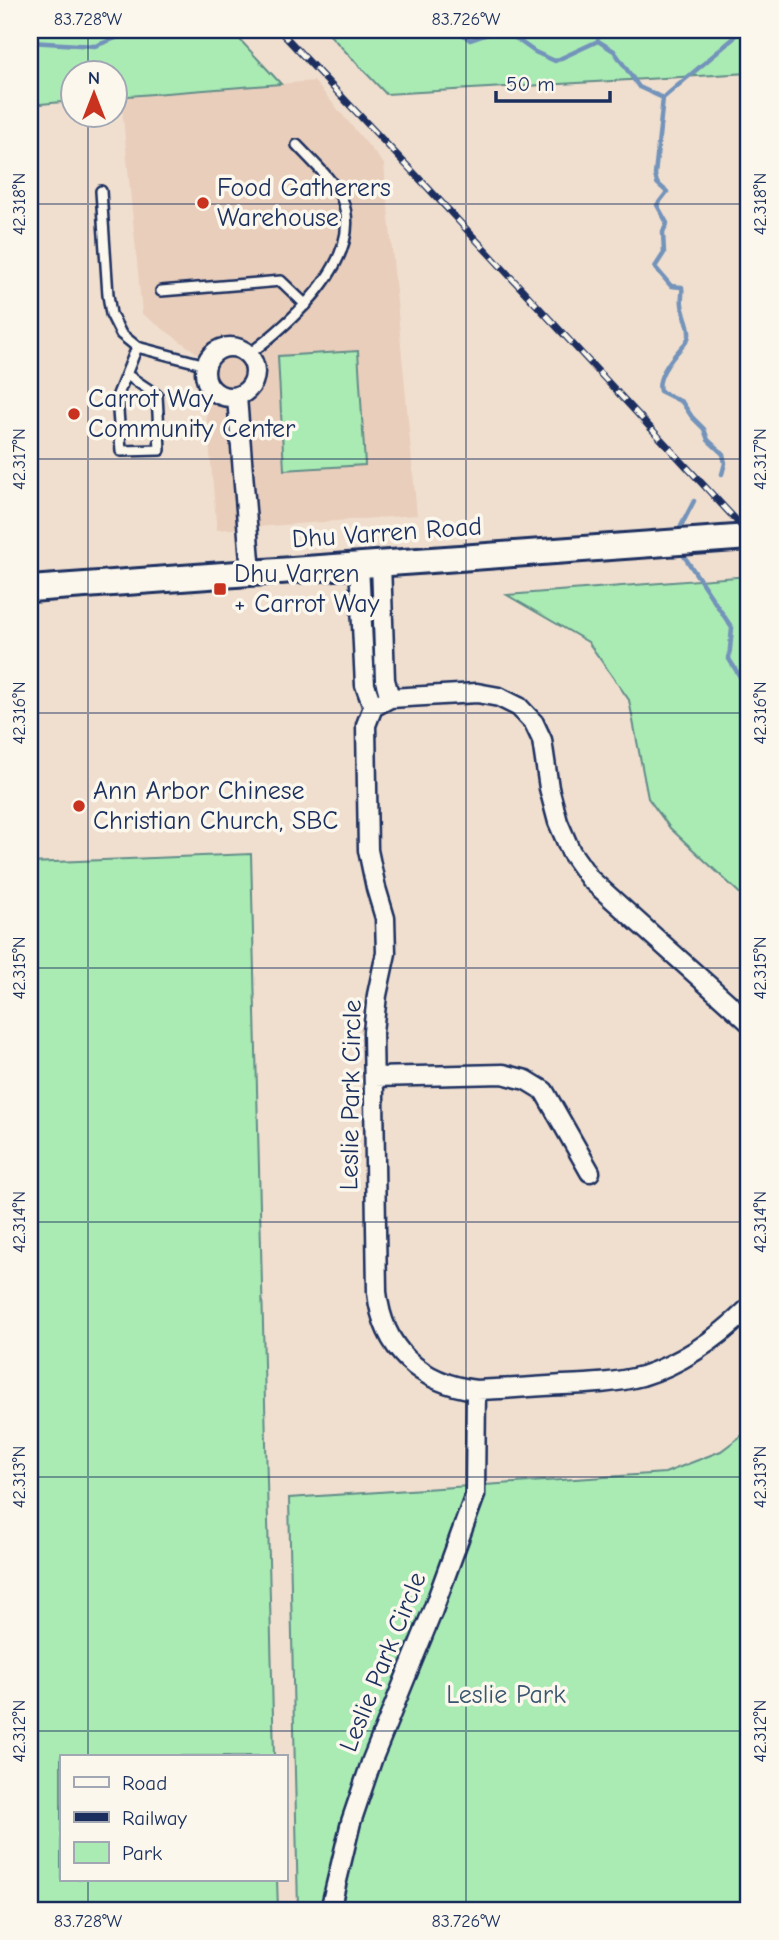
<svg xmlns="http://www.w3.org/2000/svg" width="779" height="1940" viewBox="0 0 779 1940" font-family="'Comic Neue',sans-serif">
<rect width="100%" height="100%" fill="#f0dfcf"/>
<filter id="ink" filterUnits="userSpaceOnUse"><feTurbulence type="fractalNoise" baseFrequency=".0143" numOctaves="2"/><feDisplacementMap in="SourceGraphic" scale="14" xChannelSelector="R" yChannelSelector="G"/><feConvolveMatrix kernelMatrix="1 2 1 2 8 2 1 2 1" color-interpolation-filters="sRGB"/></filter>
<g filter="url(#ink)">
<!-- built -->
<path fill="#e9cebb" d="M314,81l70,83 33,351 -200,15 -16,-174 -59,-42 -21,-217z"/>
<!-- green -->
<path fill="#aaebb4" stroke="#628d89" stroke-width="2" d="M30,30h201l50,54 -165,13v-23h-42l-1,27 -43,4z
M325,30h424v43l-363,21z
M358,351l7,114 -81,5 -6,-114z
M749,576v326l-79,-74 -22,-30 -19,-98 -41,-58 -81,-47z
M251,854l23,902h-213v123h216l1,31h-248v-1047z
M749,1430v480h-451l-9,-412 376,-25 56,-22z"/>
<g fill="none" stroke-linecap="round" stroke-linejoin="round">
<!-- stream -->
<path stroke="#7393ba" stroke-width="4.5" d="M458,30l12,10 23,-8 18,3 24,17 20,9 43,-20 16,10 25,36 24,11 -8,77 2,8 10,9 -10,13 10,18 -4,9 1,21 -9,14 16,19 11,1c1,6 -1,11 0,17 1,11 8,20 7,31 -1,7 -5,9 -9,14 -8,9 -24,29 -20,42l22,11 10,15 12,12 4,11 15,14 2,9 -3,11
M30,42l65,4 34,-13 4,-3
M663,98l71,-60 1,-8
M680,528l14,-27
M682,553l50,75 -3,31 20,32"/>
<!-- service casing -->
<g stroke="#1b2f5e" stroke-width="14">
<path id="service" d="M101,191l7,104 3,19 10,20 16,13 69,18
M161,291l120,-10 25,24
M248,355c42,-32 118,-96 94,-156 -7,-17 -32,-40 -45,-54
M127,375l30,20 3,55 -39,1 -4,-54 20,-50
M331,1905l22,4h75l1,1"/>
</g>
<!-- minor casing -->
<g stroke="#1b2f5e" stroke-width="23">
<path id="minor" d="M205 372a25 25 0 1 1 50 0a25 25 0 1 1-50 0Z
M237,397l14,176
M381,563l4,117 5,18
M359,565l6,120 8,22
M749,1022l-159,-143 -19,-27 -13,-30 -9,-34 -7,-48 -8,-17 -15,-16 -20,-10 -22,-4 -87,5 -17,9 -7,18 2,125 8,38 9,30 1,35 -9,42 -4,37 4,260c6,57 43,91 99,98 29,-1 57,-3 86,-5 26,-1 54,-2 80,-9 42,-13 76,-38 107,-68
M374,1077l129,-3 23,6 18,11 46,81
M330,1910l21,-88 21,-62 61,-150 42,-115 1,-105"/>
</g>
<!-- secondary casing -->
<g stroke="#1b2f5e" stroke-width="30">
<path id="secondary" d="M30,589l719,-52"/>
</g>
<!-- service -->
<use href="#service" stroke="#fbf7ec" stroke-width="9"/>
<!-- minor -->
<use href="#minor" stroke="#fbf7ec" stroke-width="18"/>
<!-- secondary -->
<use href="#secondary" stroke="#fbf7ec" stroke-width="24"/>
<!-- rail casing -->
<g stroke="#1b2f5e" stroke-width="7">
<path id="rail" d="M279,30l150,159 320,345"/>
</g>
<!-- rail -->
<use href="#rail" stroke="#fbf7ec" stroke-width="4.5" stroke-dasharray="13" stroke-linecap="butt"/>
</g>
</g>
<!-- ticks -->
<path fill="none" stroke="#1b2f5e" stroke-width="2" stroke-opacity="0.45" d="M88,30v44M466,30v1880M88,116v1640M30,204h719M30,459h719M30,713h719M30,968h719M30,1222h719M30,1477h719M30,1731h719M88,1879v31"/>
<!-- markers -->
<g fill="#c8321e" stroke="#fbf7ec" stroke-width="2.5">
<circle cx="203" cy="203" r="7"/>
<circle cx="74" cy="414" r="7"/>
<rect x="213" y="582" width="14" height="14" rx="3.5"/>
<circle cx="79" cy="806" r="7"/>
</g>
<g text-anchor="middle" dominant-baseline="central" stroke-width="7" stroke-linejoin="round" paint-order="stroke">
<!-- poi labels -->
<g font-size="26" fill="#1b2f5e" stroke="#fbf7ec" text-anchor="start">
<text x="217" y="188">Food Gatherers<tspan x="217" dy="30">Warehouse</tspan></text>
<text x="88" y="399">Carrot Way<tspan x="88" dy="30">Community Center</tspan></text>
<text x="234" y="574">Dhu Varren<tspan x="234" dy="30">+ Carrot Way</tspan></text>
<text x="93" y="791">Ann Arbor Chinese<tspan x="93" dy="30">Christian Church, SBC</tspan></text>
</g>
<!-- street labels -->
<g font-size="26" fill="#1b2f5e" stroke="#fbf7ec">
<text transform="translate(387 533) rotate(-4)">Dhu Varren Road</text>
<text transform="translate(351 1095) rotate(-89)">Leslie Park Circle</text>
<text transform="translate(383 1662) rotate(-68)">Leslie Park Circle</text>
</g>
<!-- park labels -->
<g font-size="26" fill="#38556f" stroke="#fbf7ec">
<text x="506" y="1695">Leslie Park</text>
</g>
</g>
<!-- margin -->
<rect width="779" height="1940" fill="none" stroke="#fbf7ec" stroke-width="77"/>
<!-- legend -->
<rect x="60" y="1755" width="228" height="126" fill="#fbf7ec" stroke="#a1a7b3" stroke-width="2"/>
<rect x="74" y="1777" width="35" height="10" fill="#fbf7ec" stroke="#a1a7b3" stroke-width="2"/>
<text x="122" y="1790" font-size="21" fill="#1b2f5e">Road</text>
<rect x="74" y="1812" width="35" height="10" fill="#1b2f5e" stroke="#a1a7b3" stroke-width="2"/>
<text x="122" y="1825" font-size="21" fill="#1b2f5e">Railway</text>
<rect x="74" y="1842" width="35" height="21" fill="#aaebb4" stroke="#a1a7b3" stroke-width="2"/>
<text x="122" y="1860" font-size="21" fill="#1b2f5e">Park</text>
<!-- north arrow -->
<g transform="translate(94 94)"><circle r="33" fill="#fbf7ec" stroke="#a1a7b3" stroke-width="2"/>
<path d="M0-5L12 26L0 18L-12 26Z" fill="#c8321e"/>
<text y="-10" font-size="19" font-weight="bold" text-anchor="middle" fill="#1b2f5e">N</text>
</g>
<!-- scale -->
<path d="M496 91v10h114v-10" fill="none" stroke="#1b2f5e" stroke-width="3.5"/>
<text x="506" y="91" font-size="21" fill="#1b2f5e" stroke="#fbf7ec" stroke-width="5" paint-order="stroke">50 m</text>
<rect x="38" y="38" width="702" height="1864" fill="none" stroke="#1b2f5e" stroke-width="2.5"/>
<g font-size="18" text-anchor="middle" fill="#1b2f5e">
<text x="88" y="25">83.728°W</text>
<text x="466" y="25">83.726°W</text>
<text transform="translate(19 204) rotate(-90)" y="6">42.318°N</text>
<text transform="translate(760 204) rotate(-90)" y="6">42.318°N</text>
<text transform="translate(19 459) rotate(-90)" y="6">42.317°N</text>
<text transform="translate(760 459) rotate(-90)" y="6">42.317°N</text>
<text transform="translate(19 713) rotate(-90)" y="6">42.316°N</text>
<text transform="translate(760 713) rotate(-90)" y="6">42.316°N</text>
<text transform="translate(19 968) rotate(-90)" y="6">42.315°N</text>
<text transform="translate(760 968) rotate(-90)" y="6">42.315°N</text>
<text transform="translate(19 1222) rotate(-90)" y="6">42.314°N</text>
<text transform="translate(760 1222) rotate(-90)" y="6">42.314°N</text>
<text transform="translate(19 1477) rotate(-90)" y="6">42.313°N</text>
<text transform="translate(760 1477) rotate(-90)" y="6">42.313°N</text>
<text transform="translate(19 1731) rotate(-90)" y="6">42.312°N</text>
<text transform="translate(760 1731) rotate(-90)" y="6">42.312°N</text>
<text x="88" y="1927">83.728°W</text>
<text x="466" y="1927">83.726°W</text>
</g>
</svg>
